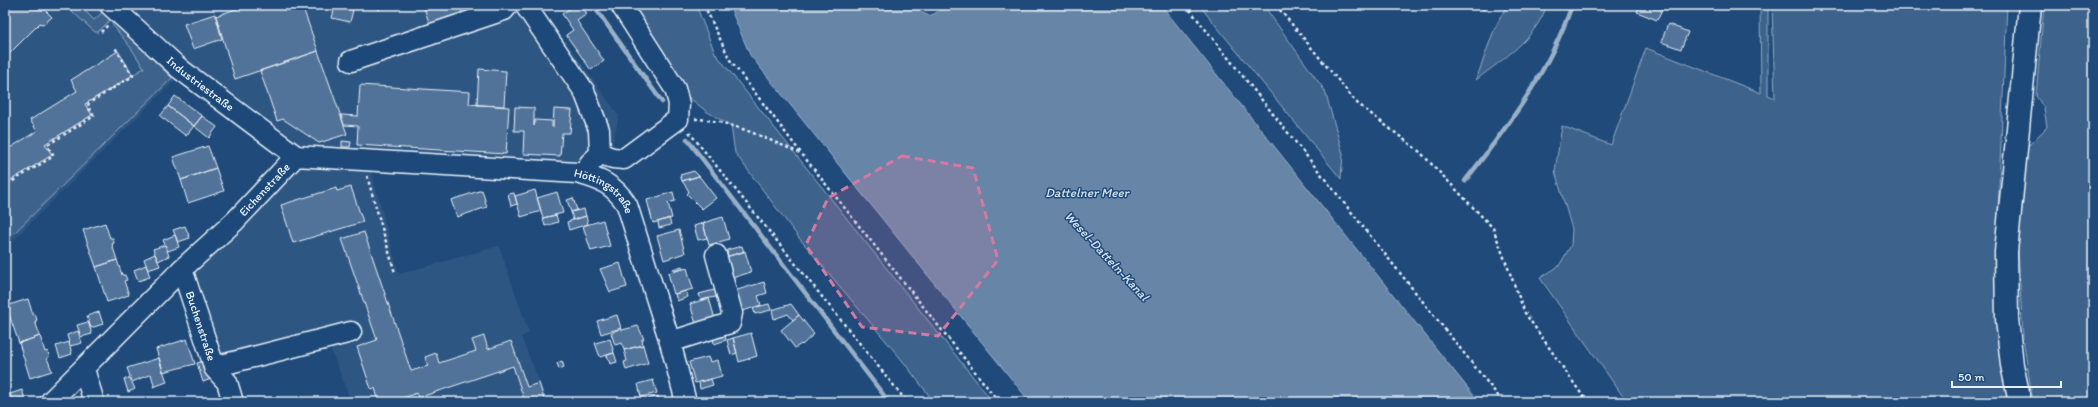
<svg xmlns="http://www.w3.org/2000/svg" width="2098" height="407" viewBox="0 0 2098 407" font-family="Itim,sans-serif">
<rect width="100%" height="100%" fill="#1f4a7a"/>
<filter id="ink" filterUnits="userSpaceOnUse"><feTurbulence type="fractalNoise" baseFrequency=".025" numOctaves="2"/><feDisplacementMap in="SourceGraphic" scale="8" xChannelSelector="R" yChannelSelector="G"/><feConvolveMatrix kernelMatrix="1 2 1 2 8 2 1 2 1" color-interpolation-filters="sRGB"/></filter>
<g filter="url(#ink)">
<!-- built -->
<path fill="#2e5683" d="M5,5h534l80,111 -13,58 -310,-20 -121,-74 -170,168z
M296,157l73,5 30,112 100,-28 30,87 -8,4 27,65h-197l-21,-55 -103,23 -42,-100z"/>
<!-- green -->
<path fill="#3c628c" stroke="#92aac2" d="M65,5h14l15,15 10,-9 8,7 -14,14h-3z
M624,5h72l19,48 278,349h-59l-32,-42 -103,-122 -64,-85 -4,-27 -25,-15 -28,-22z
M1199,5l65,1 61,85 18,63 -2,25z
M1507,5h40c-12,35 -43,53 -71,75l18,-50z
M1758,5h10v90l7,3 -3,-93h235l-11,251 13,146h-382l-87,-124 19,-12 12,-21 1,-16 -17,-58 7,-45 49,19 35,-97 115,45 -1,-87z
M2044,5h49v397h-60l-10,-64 -5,-89 7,-100 22,-22 -3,-19 -8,-12z
M114,21l58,57 -167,164v-51l3,-2 -3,-5 40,-40 47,-29 -7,-11 59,-36 -13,-20 -19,-24z"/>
<!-- water -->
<path fill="#6685a7" stroke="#9ab0c7" d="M729,5h185c15,15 17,12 32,0h215l318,397h-449l-280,-347z"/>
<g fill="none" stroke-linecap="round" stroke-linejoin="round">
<!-- stream -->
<path stroke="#9ab0c7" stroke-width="4.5" d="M593,5l69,97
M687,139l202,263
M1465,181c43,-55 84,-109 107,-176"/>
</g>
<!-- building -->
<path fill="#517399" stroke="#e8f1f8" d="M5,5h29l4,4 3,-3 11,11 -9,8 -3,-2 -35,35z
M247,5h55l16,46 -83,28 -19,-63z
M371,5h10l-2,5z
M423,5h36l4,9 -33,11z
M575,5h7l5,9 -10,7 27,40 -13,9 -25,-35 7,-5 -11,-16z
M1475,5h11l-2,5z
M1640,5h24l-7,15 -20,-8z
M335,7l18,3 -3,12 -18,-4z
M215,14l7,25 -29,10 -9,-25z
M1668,24l20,8 -7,17 -20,-7z
M118,51l15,24 -48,29 7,11 -47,29 7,11 -47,29v-33l32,-20 -7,-11 47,-29 -6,-11z
M318,51l29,83 -28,9 -36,-24 -6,2 -17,-50z
M479,69l27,2 -2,35 -27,-1z
M360,85l110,7 -1,12 40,3 -3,47 -149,-9 1,-19 -14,-1 -3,-10 17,1z
M175,96l27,20 -8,10 -26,-20z
M168,106l26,20 -8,10 -26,-20z
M515,107l19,1v18l1,-6 17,1v6h1l1,-18 18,1 -2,23h-8l-2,23 -37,-2 1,-23h-10z
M202,116l15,11 -8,11 -15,-12z
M342,141l9,1 -1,5h-8z
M208,146l8,22 -35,12 -8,-23z
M216,168l8,23 -36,12 -7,-23z
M694,171l5,5 -17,5 -2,-6z
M699,176l17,22 -14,11 -15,-15 2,-2 -2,-4 -5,-7z
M351,187l12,35 -70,21 -12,-38 55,-17 1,3z
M482,190l5,17 -30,10 -6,-17z
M535,190l6,21 -20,6 -6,-21z
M557,192l6,21 -20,5 -6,-20z
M673,192l2,9 -7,2 4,15 -19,5 -6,-23z
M514,193l3,11 -6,2 -3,-12z
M573,198l4,12 -6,2 -4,-12z
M584,209l2,7 -13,4 -2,-8z
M556,215l2,7 -13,4 -2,-8z
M586,216l2,8 -19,6 -2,-8z
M723,217l6,22 -20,6 -6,-22z
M669,218l2,7 -12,3 -1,-6z
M603,220l7,26 -19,5 -8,-25z
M105,223l5,15h3l1,5 -2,1 5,16 -21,7 -13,-37z
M703,223l4,15 -9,2 -4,-14z
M185,226l5,12 -12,4 -5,-12z
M679,230l6,23 -21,7 -7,-24z
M364,232l47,139 17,-5 -3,-9 11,-4 3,10 37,-12 -4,-11 12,-4 4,13 23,-8 16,46 12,-4 6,19h-20l-12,-36 -95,32 -1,-5 -25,9h-13l-4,-14 -4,1 -14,-42 20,-7 -35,-101z
M175,235l4,12 -11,4 -5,-11z
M165,245l4,11 -11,5 -5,-12z
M742,246l2,6 -16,4 -1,-6z
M745,251l6,21 -22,7 -6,-21z
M155,254l5,12 -12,4 -4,-11z
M117,260l5,15h3l2,5 -3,1 5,14 -22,7 -11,-35z
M620,263l7,24 -17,5 -10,-23z
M146,265l4,12 -12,4 -4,-11z
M682,266l1,3 -9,2 -1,-2z
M687,268l6,21 -19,5 -6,-21z
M764,282l3,11 -9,3 3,9 -21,7 -6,-21z
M718,289l2,7 -19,4 -2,-6z
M686,291l2,6 -11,4 -2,-7z
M709,298l6,21 -19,5 -6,-20z
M28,299l5,16 2,-1 2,6 -2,1 5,15 -21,7 -13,-37z
M769,304l2,6 -16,4 -2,-6z
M791,304l8,11 -6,5 -5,-6 -14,5 -2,-9z
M99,312l4,12 -12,4 -4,-12z
M617,315l4,13 -20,6 -4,-13z
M799,315l15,19 -12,11 -1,-1 -6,4 -14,-18z
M88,322l4,12 -11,3 -4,-12z
M638,326l6,13h-2l1,6 -19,5 -2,-7 -7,2 -4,-12 10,-5 1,2z
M78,331l4,12 -12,3 -3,-11z
M751,333l6,23 -18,6 -6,-24z
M725,334l1,6 -12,4 -1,-7z
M40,336l5,16 3,-1 1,6 -2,1 5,13 -22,7 -11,-35z
M733,338l4,15 -6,2 -4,-15z
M187,339l8,25 -32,8 -7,-23z
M610,339l4,14 -14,4 -5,-14z
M69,342l3,12 -12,4 -4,-12z
M643,345l5,18 -22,7 -2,-8 3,-1 -3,-11z
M614,353l3,9 -7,2 -3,-9z
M708,357l2,5 8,-2 4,16 -27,7 -6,-21z
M159,358l8,24 -14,5 1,-2 -3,-11 -19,8 -5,-14z
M204,361l7,18 -8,3 -6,-19z
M562,361l2,6 -5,2 -2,-6z
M130,378l5,11 -7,3 -4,-13z
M711,379l2,6 -13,4 -1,-7z
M653,380l4,13 -16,4 -3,-13z
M22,390l4,12h-13l-3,-8z
M658,396l2,6h-21z"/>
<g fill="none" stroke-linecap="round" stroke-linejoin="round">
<!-- minor casing -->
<g stroke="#e8f1f8" stroke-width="23">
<g id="minor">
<path id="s1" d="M110,5l70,64 116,87"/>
<path d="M525,5l59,86 15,39 1,24 -10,9"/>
<path d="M351,61l153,-51 4,-5"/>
<path d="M600,154l13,4 11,1 54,-40 1,-15 -4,-15 -54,-84"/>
<path id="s2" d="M182,269l33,100 12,13 6,20"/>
<path d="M670,342l60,-19 2,-10 -16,-58"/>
<path d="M214,367l137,-35"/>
<path d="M84,369l10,33"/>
<path id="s3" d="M50,402l132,-133 53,-48 61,-65 281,17c23,6 37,11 50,32l43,137 16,60"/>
</g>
</g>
<!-- major casing -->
<g stroke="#e8f1f8" stroke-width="25">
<path id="major" d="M2020,402l-8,-37 -5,-46 -1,-67 24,-247"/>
</g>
<!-- path -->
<path stroke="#e8f1f8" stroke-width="2.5" stroke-dasharray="3 3" stroke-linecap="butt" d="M704,5l26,55 71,93 198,249
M1186,5l317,397
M1276,5l81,98 63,49 73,76 32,85 62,89
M101,32l7,-7
M695,119c36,1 71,20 105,34
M689,132l218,270
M367,176l28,97
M5,194l4,-4 -2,-5 1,-1 44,-27 1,-3 -5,-7 1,-3 45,-28 -6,-10 1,-3 44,-27 -19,-30"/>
<!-- minor -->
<use href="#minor" stroke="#1f4a7a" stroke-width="20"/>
<!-- major -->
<use href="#major" stroke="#1f4a7a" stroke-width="22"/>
</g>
</g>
<!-- marked area -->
<path fill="#d37aa2" fill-opacity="0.2" stroke="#d37aa2" stroke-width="3" stroke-dasharray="8 5" stroke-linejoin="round" d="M902,156l71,12 25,92 -60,76 -76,-9 -56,-82 22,-47z"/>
<g text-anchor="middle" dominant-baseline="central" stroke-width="3" stroke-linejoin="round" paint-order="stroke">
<!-- street labels -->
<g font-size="12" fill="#e8f1f8" stroke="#1f4a7a">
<text stroke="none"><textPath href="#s1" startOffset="120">Industriestraße</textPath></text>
<text stroke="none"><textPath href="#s3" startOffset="302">Eichenstraße</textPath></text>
<text stroke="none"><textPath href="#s3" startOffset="663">Höttingstraße</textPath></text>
<text stroke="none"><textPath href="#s2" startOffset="60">Buchenstraße</textPath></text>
</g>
<!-- water labels -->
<g font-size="13" font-style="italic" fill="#d4e1ec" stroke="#1f4a7a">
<text x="1087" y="192">Dattelner Meer</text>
<text transform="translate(1107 256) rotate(47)">Wesel-Datteln-Kanal</text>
</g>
</g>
<!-- margin -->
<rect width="2098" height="407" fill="none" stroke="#1f4a7a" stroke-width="20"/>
<rect x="10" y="10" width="2078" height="387" fill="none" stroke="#e8f1f8" stroke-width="1.5" filter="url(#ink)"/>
<!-- scale -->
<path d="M1952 381v6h109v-6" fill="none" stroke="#e8f1f8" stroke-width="2"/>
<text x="1958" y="381" font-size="12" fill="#e8f1f8" stroke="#1f4a7a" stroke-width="3" paint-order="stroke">50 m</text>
</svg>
